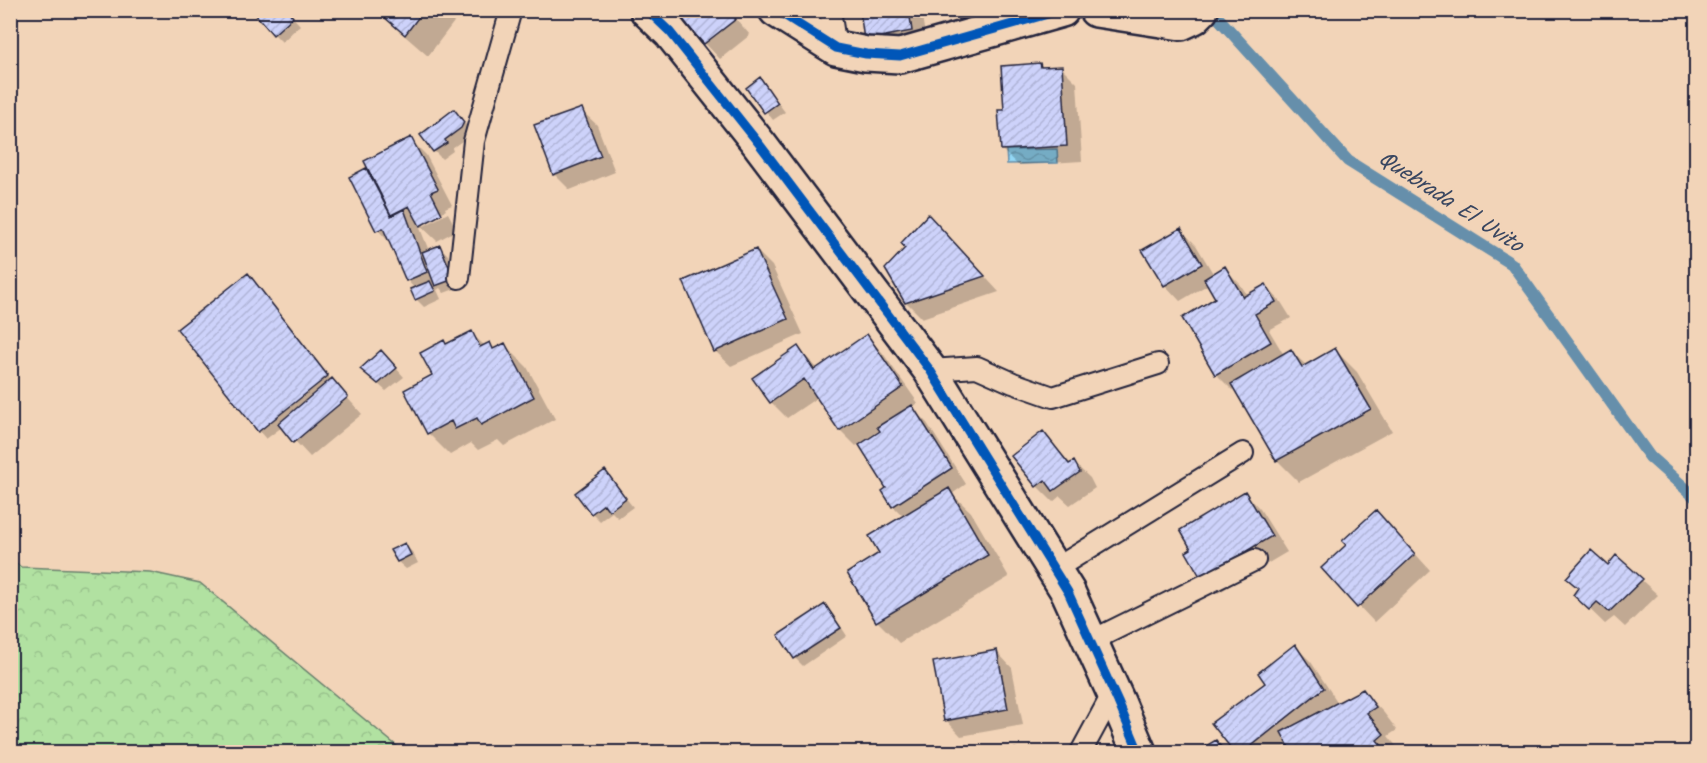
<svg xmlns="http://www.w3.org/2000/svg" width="1707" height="763" viewBox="0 0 1707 763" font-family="Kalam,sans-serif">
<defs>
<pattern id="forest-crowns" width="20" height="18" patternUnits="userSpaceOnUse" patternTransform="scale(1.5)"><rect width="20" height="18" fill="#b1e1a1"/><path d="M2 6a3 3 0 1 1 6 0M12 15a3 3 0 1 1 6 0" fill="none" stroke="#98c18c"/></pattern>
<pattern id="water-waves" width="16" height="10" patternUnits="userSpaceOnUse" patternTransform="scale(1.5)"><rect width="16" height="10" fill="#93d7f5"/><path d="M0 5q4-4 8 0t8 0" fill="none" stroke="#7eb8d3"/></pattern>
<pattern id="building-hatch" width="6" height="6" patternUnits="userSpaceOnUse" patternTransform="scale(1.5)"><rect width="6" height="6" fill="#cdd2fa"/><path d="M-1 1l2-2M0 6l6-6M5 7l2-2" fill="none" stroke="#b0b4d7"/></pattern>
</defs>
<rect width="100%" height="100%" fill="#f2d4b8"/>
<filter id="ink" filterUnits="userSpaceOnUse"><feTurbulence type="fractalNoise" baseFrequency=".0167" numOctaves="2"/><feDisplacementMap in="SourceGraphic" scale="12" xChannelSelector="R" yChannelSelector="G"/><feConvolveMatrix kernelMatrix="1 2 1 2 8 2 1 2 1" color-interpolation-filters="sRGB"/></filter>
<g filter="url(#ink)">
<!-- forest -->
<path fill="url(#forest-crowns)" stroke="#6a826e" stroke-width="1.5" d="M11,559l10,8 129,5 50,11 204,169h-393z"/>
<!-- water -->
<path fill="url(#water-waves)" stroke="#668fab" stroke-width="1.5" d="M1057,149l1,14 -51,1 -1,-14z"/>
<!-- shadow -->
<path fill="#0003" fill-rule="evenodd" d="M286,10l14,15 -18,17 -8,-8z
M375,10h88l-35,46z
M668,10h66l-3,3 19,22 -30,24 -18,-19 -3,3z
M861,10h60l6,37 -45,8z
M936,10h166v1l-79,12 -48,11 -16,-15 -1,-4 -14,3z
M1040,65l4,4 17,-2 16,16 5,78 -64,4 -16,-15 4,-38z
M760,79l25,33 -12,8 -25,-32z
M581,110l16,15 18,47 -45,18 -16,-16z
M461,119l10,12 -2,5 -17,12 1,3 -11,8 -8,-8z
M410,139l16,16 26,50 -7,3 1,2 -22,12v4l24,-13 9,17 -20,11 -19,-18 11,28 11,-4 8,8 12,32 -16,6 -4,-5 -3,2 4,9 -17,8 -8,-8 -1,-10 -8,-9 -16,-36 -13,-14 -27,-52 18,-10z
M1181,230l15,15 18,30 10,-7 16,16 8,12 18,-10 15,16 10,16 -22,12 15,25 7,-4 16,15 28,-16 22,22 35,59 -93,51 -22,-22 -42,-72 -3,2 -16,-16 1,-75 -8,-15 -29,17 -15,-16z
M944,232l55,60 -77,26 -16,-16z
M756,250l16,16 31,68 -72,32 -16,-15z
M256,283l76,98 30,33 -52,43 -28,-30 -16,12 -7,-8z
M471,333l14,13 5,-2 6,6 9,-5 22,22 28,52 -51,27 -6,-6 -20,10 -7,-7 -21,12 -22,-22 6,-58 13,-30z
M867,336l15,16 36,51 -6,5 15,15 39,61 -14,10 19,18 38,65 -110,66 -22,-22 4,-67 23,-37 -11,-11 -4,-17 -29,-46 -4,3 -16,-16 -22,-33 -31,21 -16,-16 -17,-24 44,-30 20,21zM881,429l1,3 -12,8 -2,-2z
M389,360l15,17 -18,14 -16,-14z
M1043,433l28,31 3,-1 16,15 5,10 -25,17 -10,-9 -7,6 -16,-16z
M605,472l28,35 -15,11 -6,-6 -12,9 -8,-8z
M1245,493l15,16 27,43 -69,41 -15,-16z
M1391,527l39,43 -56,52 -51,-54 26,-22z
M405,545l8,8 5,10 -12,6 -8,-7z
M1616,557l42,38 -33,32 -11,-10 -9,7 -30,-29 34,-28z
M825,606l8,8 14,22 -44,30 -8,-8z
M1295,646l16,16 27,41 24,-13 22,23 13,17 -9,6 13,16h-108l-4,-8 -10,8h-44l-22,-28 54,-41z
M997,652l15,16 11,57 -62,11 -15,-16z"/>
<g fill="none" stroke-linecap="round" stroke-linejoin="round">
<!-- stream -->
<path stroke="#668fab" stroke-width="12" d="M1211,10l137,151 164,103 138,193 46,41"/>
</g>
<!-- building -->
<path fill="url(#building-hatch)" stroke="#22223b" stroke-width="1.5" d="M261,10h26l6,7 -20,18 -17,-20z
M376,10h48l-19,25z
M666,10h63l7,9 -32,25 -18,-19 -4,4z
M860,10h49l3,21 -48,9z
M955,10h42l-39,9z
M1040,63l1,4 21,-1 5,80 -66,4 -3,-40h6l-3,-44z
M760,77l18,26 -14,10 -18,-25z
M582,108l19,48 -48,19 -19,-50z
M454,109l10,13 -3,6 -16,12 2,3 -14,9 -13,-17z
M411,137l27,52 -7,3 11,22 -22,12 -11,-20 -18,9 -27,-54z
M366,168l25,48 13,-7 23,63 -21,9 -23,-53 -7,3 -27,-54z
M928,214l57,62 -80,27 -20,-34 20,-21 -4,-5z
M1181,228l21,36 -38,22 -22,-36z
M440,245l14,34 -19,7 -13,-34z
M756,249l32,70 -74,33 -31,-71z
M1225,266l18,31 23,-13 10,18 -21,12 16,28 -56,33 -33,-57 33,-20 -11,-19z
M248,273l80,103 -70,56 -81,-103z
M430,281l5,10 -20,9 -5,-11z
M472,331l8,16 10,-5 3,7 12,-6 29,54 -53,28 -4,-7 -22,11 -4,-8 -24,13 -23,-44 28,-15 -12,-22 24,-13 2,4z
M867,334l36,53 -64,44 -35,-52 -34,24 -18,-25 46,-32 16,24z
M1335,348l36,61 -95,52 -45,-77 60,-35 11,18z
M381,350l16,18 -19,16 -18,-15z
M332,378l16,19 -55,46 -15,-19z
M912,405l40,63 -60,39 -10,-16 4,-3 -27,-43 21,-14 -3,-4z
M1043,431l26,33 5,-3 6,11 -27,19 -8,-11 -9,7 -25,-31z
M605,470l21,28 -17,13 -5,-7 -13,10 -16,-21z
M949,488l39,67 -112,67 -29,-49 32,-20 -10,-17z
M1245,491l27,45 -71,42 -15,-26 5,-3 -11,-19z
M1376,510l39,44 -58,54 -36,-40 25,-23 -4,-4z
M405,543l6,12 -14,7 -7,-12z
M1591,550l17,15 8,-10 27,24 -34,33 -12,-10 -8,8 -16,-15 5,-7 -12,-10z
M825,604l16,24 -47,31 -16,-24z
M1295,644l29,44 -80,64h-10l-23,-29 54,-40 -7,-10z
M997,650l11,59 -64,12 -11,-59z
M1363,689l13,18 -9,6 17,21 -7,6 10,12h-95l-11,-20z
M1216,740l9,12h-29z"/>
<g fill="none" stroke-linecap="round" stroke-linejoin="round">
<!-- service casing -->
<g stroke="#22223b" stroke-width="24">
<path id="service" d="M830,10l6,38
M459,278l15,-137 37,-131
M930,370l47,-3 36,16 40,14 105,-33
M1055,569l188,-116
M1091,641l164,-81
M1081,752l33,-61"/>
</g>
<!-- tertiary casing -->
<g stroke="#22223b" stroke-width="38">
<path id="tertiary" d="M647,10l23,22 90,113 170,225 138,222 50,110 21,50
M776,10l60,38 30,6 34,2 162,-46
M1096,10l85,13 13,-6 7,-7"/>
</g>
<!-- path -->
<path stroke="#22223b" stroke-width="4" stroke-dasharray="6 4.5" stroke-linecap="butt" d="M1004,752l7,-2 13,2"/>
<!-- service -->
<use href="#service" stroke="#f2d4b8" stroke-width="20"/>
<!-- tertiary -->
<use href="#tertiary" stroke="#f2d4b8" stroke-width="33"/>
<!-- cycleway casing -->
<g stroke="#f2d4b8" stroke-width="13">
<path id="cycleway" d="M647,10l23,22 90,113 170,225 138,222 50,110 21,50
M776,10l60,38 30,6 34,2 162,-46"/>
</g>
<!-- cycleway -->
<use href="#cycleway" stroke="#0057b8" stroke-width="9"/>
</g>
</g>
<g text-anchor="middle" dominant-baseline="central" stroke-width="5" stroke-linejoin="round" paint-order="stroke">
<!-- water labels -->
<g font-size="22" font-style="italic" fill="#394660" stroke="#f2d4b8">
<text transform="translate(1450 203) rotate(33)">Quebrada El Uvito</text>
</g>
</g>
<!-- margin -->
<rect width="1707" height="763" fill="none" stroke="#f2d4b8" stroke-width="36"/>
<rect x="18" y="18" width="1671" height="727" fill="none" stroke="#22223b" stroke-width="2" filter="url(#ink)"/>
</svg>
